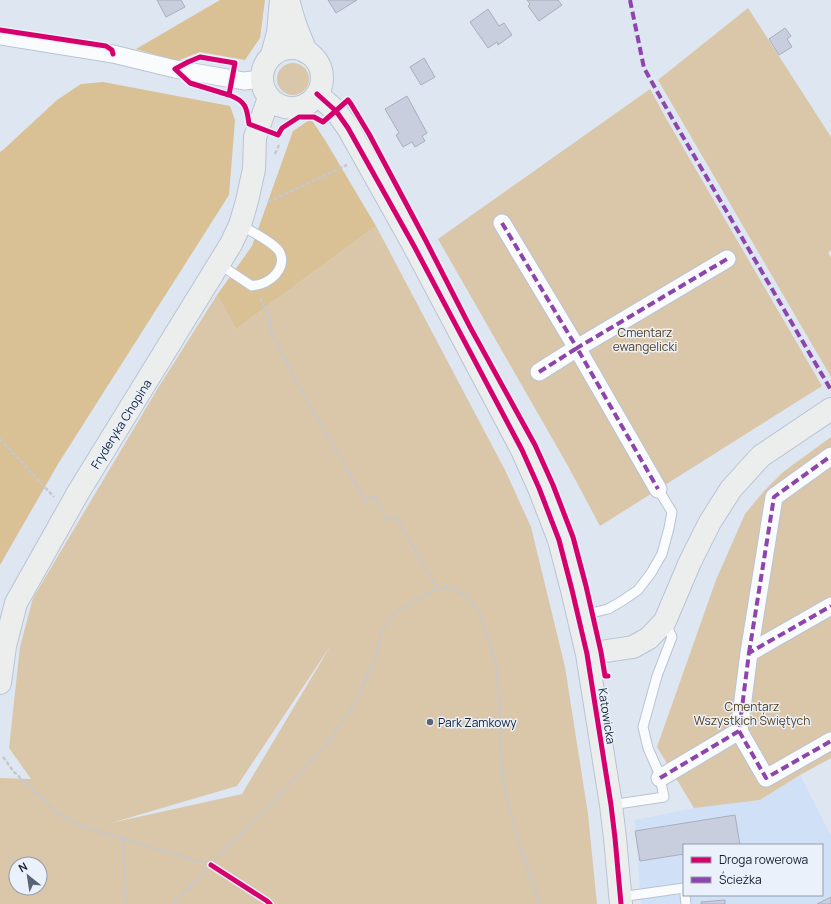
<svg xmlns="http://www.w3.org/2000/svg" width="831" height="904" viewBox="0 0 831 904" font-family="Manrope,sans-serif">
<rect width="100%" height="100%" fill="#dee6f1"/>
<!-- built -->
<path fill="#cfe0f7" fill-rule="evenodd" d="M800,775l31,61v68h-190l-6,-84 59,-12 66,-8zM684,845h138v50h-138z"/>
<!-- green -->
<path fill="#dac6a8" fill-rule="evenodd" d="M748,8l83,129v113l-3,3 3,4v120l-173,-297z
M277 79a16 16 0 1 1 32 0a16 16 0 1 1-32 0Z
M650,89l17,31 155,266 -222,140 -32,-60 -130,-227z
M376,226l129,244 26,57 34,140 23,147 9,90h-597v-126l31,1 -22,-31 11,-101 13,-49 125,-210 59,-93 19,34zM331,645l-89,149 -131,29 126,-37zM16,864h24v24h-24z
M831,437v321l-31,17 -40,25 -66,8 -37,-61 59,-167 29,-66 19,-23 19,-19z"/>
<!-- forest -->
<path fill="#d9c095" d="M220,0h45l-5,38 -15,22 -45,-8 -23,9 -41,-12z
M103,82l127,24 5,14 -6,75 -171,269 -58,101v-413l3,-2 54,-50 24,-16z
M311,119l14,21 51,86 -140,103 -19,-34 35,-49 41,-115z"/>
<!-- building -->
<path fill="#c8cedd" stroke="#a9aebd" d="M157,0h24l4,7 -19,10z
M328,0h29l-21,13z
M527,0h31l4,5 -23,16 -11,-15 2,-2z
M488,9l11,17 5,-3 8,12 -14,10 -1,-3 -9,6 -18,-26z
M785,28l6,8 -4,3 5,8 -13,8 -10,-16z
M424,58l11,19 -14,8 -11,-18z
M407,96l20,37 -5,3 3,5 -10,6 -3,-5 -9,5 -7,-12 3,-2 -14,-24z
M735,815l5,30h-56v9l-44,7 -5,-30z
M831,897v7h-14z
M725,900v4h-24v-2z"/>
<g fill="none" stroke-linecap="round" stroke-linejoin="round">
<!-- lane casing -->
<g stroke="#b9c4d2" stroke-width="11">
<path id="lane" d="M219,264l33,22c3,-1 6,-1 9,-2 14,-5 26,-19 18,-33 -6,-9 -30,-21 -39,-26
M579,616l29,-7 14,-8 16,-11 13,-17 11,-19 7,-26 3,-16 -14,-23
M611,805l53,-8 -5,-24 -11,-25 -5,-21 14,-51 15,-39 -7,-16
M685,895l1,9
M620,897l64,-9"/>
</g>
<!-- street casing -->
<g stroke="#b9c4d2" stroke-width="19">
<path id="street" d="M0,36l113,18 62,15 52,9 17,3 18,-2
M502,223l75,125 150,-89
M539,372l38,-24 81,141
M749,653l25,-156 57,-41
M739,731l27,47 65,-37
M660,778l79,-47 10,-78 82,-47"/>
</g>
<!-- secondary casing -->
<g stroke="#b9c4d2" stroke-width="24">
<path id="secondary" d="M288,0l7,24 11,28
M262 78a30 30 0 1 1 60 0a30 30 0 1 1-60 0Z
M272,55l6,-22 3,-33
M317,94l19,17 12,17 66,118 108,204 17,38 20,52 13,50 15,64 24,151 4,33 6,66
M587,654l46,-7 16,-9 16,-17 25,-59 20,-40 21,-33 30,-33 70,-47
M0,683l5,-37 11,-43 63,-112 152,-247 9,-19 7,-24 7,-32 1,-32 14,-39"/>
</g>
<!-- path -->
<path stroke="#c5c8cd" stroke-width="2.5" stroke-dasharray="4 2" stroke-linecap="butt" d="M275,154l4,-9
M268,202l79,-37
M260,298l10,19 -1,10 29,58 67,115 9,-4 13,24 9,-3 41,71
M0,439l54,58
M3,757l11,15 45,42 25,13 127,38 56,36 3,3
M123,839l3,65
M173,904l60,-63 38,-37 53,-57 30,-42 20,-44 8,-30 14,-19 41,-24 12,-1 17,8 14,18 17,53 3,48 2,65 14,54 24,71"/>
<!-- lane -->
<use href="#lane" stroke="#fafbfd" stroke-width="9"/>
<!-- street -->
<use href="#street" stroke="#fafbfd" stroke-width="17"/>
<!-- secondary -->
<use href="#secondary" stroke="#eceeee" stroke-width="22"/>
<!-- quiet -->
<path stroke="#8e44ad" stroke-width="4" stroke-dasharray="8 4" stroke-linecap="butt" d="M630,0l14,68 28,50 159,272
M502,223l75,125 150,-89
M539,372l38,-24 81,141
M749,653l25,-156 57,-41
M739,731l27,47 65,-37
M660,778l79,-47 10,-78 82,-47"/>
<!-- cycleway casing -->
<g stroke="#eaf1fb" stroke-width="8">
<path id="cycleway" d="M0,30l106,16 6,4 1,4
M317,94l19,17 12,17 66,118 108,204 17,38 20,52 13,50 15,64 24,151 4,33 6,66
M229,95l-39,-12 -15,-14 13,-7 12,-5 35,6 -6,32c17,6 18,13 20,29l29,11 4,-7 17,-11h15l9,5 25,-22 3,4 18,30 57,107 44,86 65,118 18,40 20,52 13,49 15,66 4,24h3
M211,865l56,36 3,3"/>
</g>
<!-- cycleway -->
<use href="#cycleway" stroke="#d6006c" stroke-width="5"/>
</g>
<!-- markers -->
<circle fill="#596574" stroke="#eaf1fb" stroke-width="1.5" cx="430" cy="722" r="4"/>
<g text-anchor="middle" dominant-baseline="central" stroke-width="3" stroke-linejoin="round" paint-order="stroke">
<!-- park labels -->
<g font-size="12" fill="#543e1a" stroke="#eaf1fb">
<text x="645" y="332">Cmentarz<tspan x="645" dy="14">ewangelicki</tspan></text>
<text x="752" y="706">Cmentarz<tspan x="752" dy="14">Wszystkich Świętych</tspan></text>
</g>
<!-- street labels -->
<g font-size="12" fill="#121f31" stroke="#eaf1fb">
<text transform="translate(121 424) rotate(-58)">Fryderyka Chopina</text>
<text transform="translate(607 716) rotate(81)">Katowicka</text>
</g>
<!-- poi labels -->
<g font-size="12" fill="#121f31" stroke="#eaf1fb" text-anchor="start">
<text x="438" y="722">Park Zamkowy</text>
</g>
</g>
<!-- legend -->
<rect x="683" y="844" width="140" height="52" fill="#eaf1fb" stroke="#949daa"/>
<rect x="691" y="857" width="20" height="6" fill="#d6006c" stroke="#949daa"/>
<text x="719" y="864" font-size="12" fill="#121f31">Droga rowerowa</text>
<rect x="691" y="877" width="20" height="6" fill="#8e44ad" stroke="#949daa"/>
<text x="719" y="884" font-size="12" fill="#121f31">Ścieżka</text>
<!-- north arrow -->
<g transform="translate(28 876) rotate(330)"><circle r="19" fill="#eaf1fb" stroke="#949daa"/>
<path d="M0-3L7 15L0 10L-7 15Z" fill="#596574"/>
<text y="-6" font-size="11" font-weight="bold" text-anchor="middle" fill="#121f31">N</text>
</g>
</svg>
